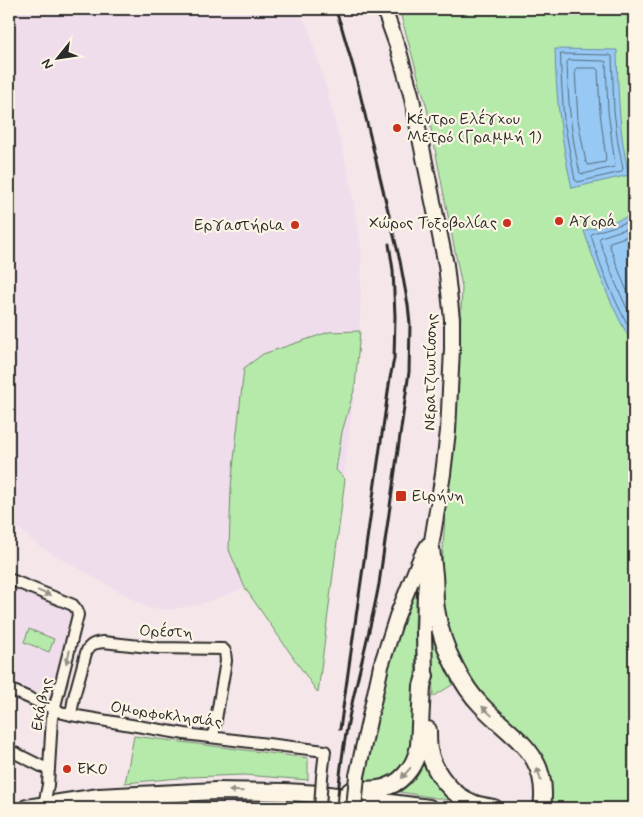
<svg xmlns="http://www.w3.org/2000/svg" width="643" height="817" viewBox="0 0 643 817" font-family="Mynerve,sans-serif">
<rect width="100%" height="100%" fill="#f5e7e9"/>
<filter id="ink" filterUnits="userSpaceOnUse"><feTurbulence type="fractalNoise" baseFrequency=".02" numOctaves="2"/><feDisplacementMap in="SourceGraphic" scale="10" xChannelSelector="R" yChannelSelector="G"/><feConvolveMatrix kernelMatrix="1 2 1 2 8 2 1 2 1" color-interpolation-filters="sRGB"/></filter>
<g filter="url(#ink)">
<!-- built -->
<path fill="#f0ddec" d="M9,9h289l11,20 22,76 19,74 12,74 -2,68 -5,66 -37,306 -73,-105 -16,6 -28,10 -32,6 -21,-2 -108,-61 -31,-26z
M9,587l62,25 -19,87 -43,-18z"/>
<!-- green -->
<path fill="#b6eaab" stroke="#708a6b" d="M399,9h235v799h-84l-2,-31 -69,-82 -19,-27 -13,-35 -6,-33 1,-34 4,-67 10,-68 6,-144 -35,-179z
M360,331l-5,56 -13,45 -6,38 9,9 -27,214 -73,-105 -16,-38 2,-63 13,-119 19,-14 66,-22z
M417,581l-2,46 1,17 -3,100c-10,24 -23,39 -51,38l26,-118 11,-39z
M29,629l25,10 -5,13 -25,-10z
M433,634l1,1c4,17 12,34 21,48l-22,14 -1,-31z
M134,736l174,22v22l-64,-5 -54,2 -65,6z
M422,762c7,15 15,26 27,37l-1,1 -54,-9z"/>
<!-- water -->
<path fill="#97c9f4" stroke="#6c8aa4" d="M557,9h60l-1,4z
M555,49l62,1c1,42 2,84 12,125l-57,13c-11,-48 -16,-90 -17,-139z
M634,215v131c-22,-36 -37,-76 -50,-115z"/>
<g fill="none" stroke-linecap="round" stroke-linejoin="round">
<!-- shore -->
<path stroke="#566a7b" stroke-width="1" d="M561,54l48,1 3,1 2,55 4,32 5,26 -2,3 -43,10 -3,-2 -11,-59 -3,-48z
M569,60l34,1 3,1 2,49 7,54 -1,2 -31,7 -3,-1c-9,-36 -12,-73 -13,-110z
M577,68h19l2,2 2,42 6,47 -1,3 -17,3 -2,-2 -8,-43 -3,-50z
M634,220l-41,13 -2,2c10,35 25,70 43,101
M634,226l-33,11 -2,2 16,43 19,42
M634,234l-24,8 -1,2 13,35 12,28"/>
<!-- street casing -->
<g stroke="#2b2b2b" stroke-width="14">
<path id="street" d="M9,579l64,26 4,5 1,5 -26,103 -4,67 -4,20
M9,689l54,24 8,2 114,19 140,17 -3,26
M71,715l3,-18 12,-44c3,-9 9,-10 17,-11l55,6 65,1 2,2 1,10 -13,76
M9,750l40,20"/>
</g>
<!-- secondary casing -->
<g stroke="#2b2b2b" stroke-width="18">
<path id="secondary" d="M384,9l14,39 13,46 35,171 6,54v30l-4,82 -5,43 -16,97 -2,24 -1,37 1,44
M357,776l24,-110 16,-50 24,-59 7,-12"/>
</g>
<!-- primary casing -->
<g stroke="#2b2b2b" stroke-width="20">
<path id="primary" d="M431,548c1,9 2,18 3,27 1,11 0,23 2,34 3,20 10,41 19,58 7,14 15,27 26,38 32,34 69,48 61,103
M428,730c0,7 0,13 1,20 5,23 23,46 46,54 6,2 13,3 19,4
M350,791c9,-1 19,-1 28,-2 23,-3 37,-22 41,-43l3,-60 3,-10
M27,808l72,-11 117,-6 69,1 36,2 108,14"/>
</g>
<!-- street -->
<use href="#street" stroke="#fcf5e5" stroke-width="10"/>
<!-- secondary -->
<use href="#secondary" stroke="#fcf5e5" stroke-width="14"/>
<!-- primary -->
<use href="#primary" stroke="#fcf5e5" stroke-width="16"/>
<!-- rail -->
<path stroke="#2b2b2b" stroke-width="3" d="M335,9l6,16 15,52 44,184 8,44 2,19 -1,48 -30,212c-9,49 -23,95 -32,144 -5,26 -8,53 -10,80
M340,729l50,-351 4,-19 1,-43 -2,-46 -4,-26"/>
<!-- street-bridge casing -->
<g stroke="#2b2b2b" stroke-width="14" stroke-linecap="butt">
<path id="street-bridge" d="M320,808l2,-31"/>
</g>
<!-- secondary-bridge casing -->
<g stroke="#2b2b2b" stroke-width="18" stroke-linecap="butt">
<path id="secondary-bridge" d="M354,808l3,-32"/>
</g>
<!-- street-bridge -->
<use href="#street-bridge" stroke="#fcf5e5" stroke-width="10"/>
<!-- secondary-bridge -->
<use href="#secondary-bridge" stroke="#fcf5e5" stroke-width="14"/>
</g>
<!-- one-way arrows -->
<defs><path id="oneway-solid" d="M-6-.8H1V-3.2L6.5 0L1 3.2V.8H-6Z" transform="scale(1.25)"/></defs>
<g fill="#949088">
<use href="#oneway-solid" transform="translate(44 593) rotate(22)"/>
<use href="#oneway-solid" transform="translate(68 657) rotate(105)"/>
<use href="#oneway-solid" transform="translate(487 711) rotate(-137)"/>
<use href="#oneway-solid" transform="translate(406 773) rotate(131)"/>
<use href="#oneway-solid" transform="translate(539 774) rotate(-106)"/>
<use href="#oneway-solid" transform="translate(236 791) rotate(-179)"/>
</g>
</g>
<!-- markers -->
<g fill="#c8321e" stroke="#fcf5e5" stroke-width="2">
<circle cx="397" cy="128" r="5"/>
<circle cx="559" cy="221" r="5"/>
<circle cx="507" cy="223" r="5"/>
<circle cx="295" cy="225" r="5"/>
<rect x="395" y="490" width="12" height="12" rx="2.5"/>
<circle cx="67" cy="769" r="5"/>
</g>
<g text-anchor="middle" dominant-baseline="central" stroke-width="4.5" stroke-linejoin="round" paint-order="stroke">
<!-- poi labels -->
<g font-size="16" fill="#2b2b2b" stroke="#fcf5e5" text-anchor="start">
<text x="407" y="119">Κέντρο Ελέγχου<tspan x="407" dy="18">Μετρό (Γραμμή 1)</tspan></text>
<text x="569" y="221">Αγορά</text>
<text x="497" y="223" text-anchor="end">Χώρος Τοξοβολίας</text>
<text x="285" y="225" text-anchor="end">Εργαστήρια</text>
<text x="412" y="496">Ειρήνη</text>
<text x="77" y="769">EKO</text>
</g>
<!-- street labels -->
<g font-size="16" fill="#2b2b2b" stroke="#fcf5e5">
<text transform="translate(431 372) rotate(-89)">Νερατζιωτίσσης</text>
<text transform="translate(166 632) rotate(2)">Ορέστη</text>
<text transform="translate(42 704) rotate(-79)">Εκάβης</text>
<text transform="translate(166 715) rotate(8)">Ομορφοκλησιάς</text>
</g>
</g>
<!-- margin -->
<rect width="643" height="817" fill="none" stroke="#fcf5e5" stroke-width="30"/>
<rect x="15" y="15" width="613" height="787" fill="none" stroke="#2b2b2b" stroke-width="2" filter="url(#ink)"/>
<!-- north arrow -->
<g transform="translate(58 58) rotate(240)" stroke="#fcf5e5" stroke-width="4" paint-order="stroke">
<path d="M0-4L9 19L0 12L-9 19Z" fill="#2b2b2b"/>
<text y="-8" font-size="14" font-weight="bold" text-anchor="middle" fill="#2b2b2b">N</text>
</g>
</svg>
